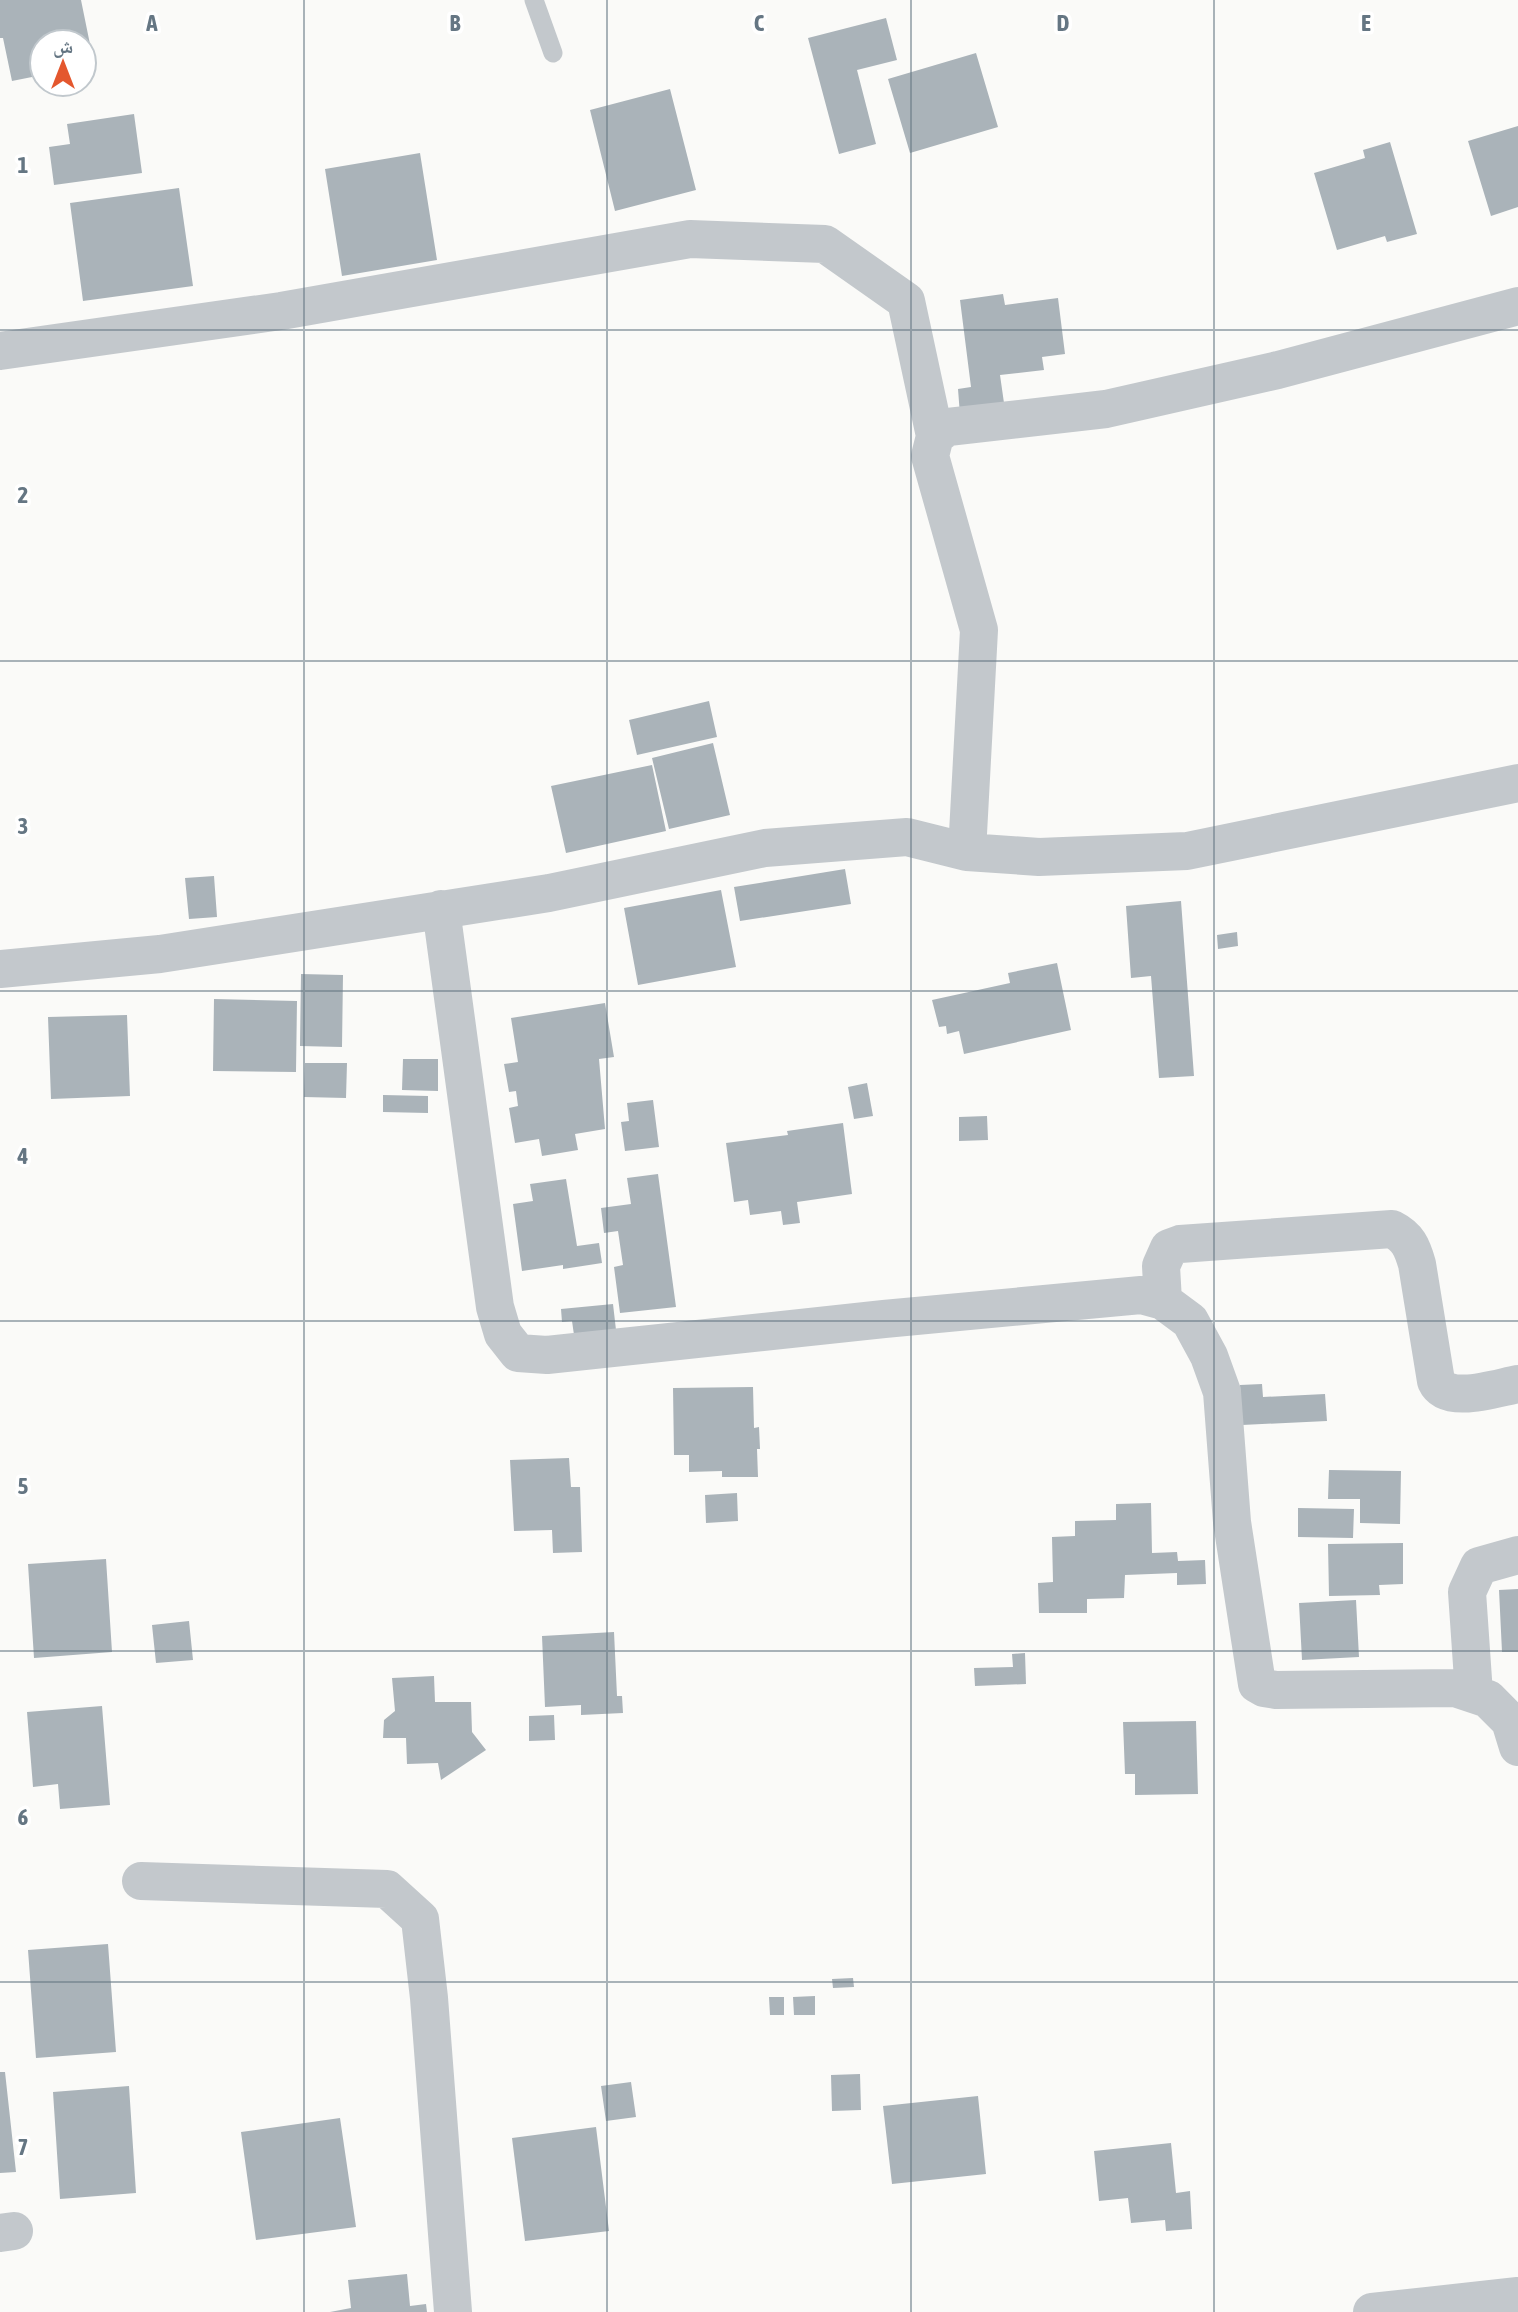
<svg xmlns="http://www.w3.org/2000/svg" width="1518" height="2312" viewBox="0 0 1518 2312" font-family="'Asap Condensed','Noto Naskh Arabic',sans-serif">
<rect width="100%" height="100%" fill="#fafaf8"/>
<!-- building -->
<path fill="#aab3b9" d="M0,0h81l13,64 -10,2v-24h-42v33l-30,6 -9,-43h-3z
M886,18l11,42 -40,10 19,74 -37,10 -31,-116z
M976,53l22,74 -88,26 -22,-74z
M670,89l26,101 -81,21 -25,-101z
M134,114l8,59 -88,12 -5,-38 21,-3 -3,-20z
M1518,126v81l-27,9 -23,-75z
M1390,142l27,92 -30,8 -2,-6 -48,14 -23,-77 51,-15 -2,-8z
M420,153l17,107 -95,16 -17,-107z
M179,188l14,98 -110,15 -13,-98z
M1003,294l2,11 53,-7 7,56 -23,3 2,13 -44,5 5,35 -45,5 -2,-26 13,-2 -11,-87z
M709,701l8,36 -80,18 -8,-35z
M713,743l17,72 -61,14 -17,-71z
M652,765l14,66 -100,22 -15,-67z
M845,869l6,35 -111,17 -6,-34z
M214,876l3,41 -28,2 -4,-41z
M721,890l15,77 -98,18 -14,-77z
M1181,901l13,175 -35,2 -8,-102 -20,2 -5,-72z
M1237,932l1,14 -20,3 -1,-14z
M1057,963l14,67 -107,24 -5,-23 -12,3 -1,-8 -7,1 -7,-27 78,-17 -2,-10z
M301,974l42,1 -1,72 -42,-1z
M214,999l83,2 -1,71 -83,-1z
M605,1003l9,54 -15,2 6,70 -30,5 3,16 -36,6 -3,-17 -24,4 -6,-35 9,-2 -2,-15 -7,1 -5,-28 14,-2 -7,-44z
M127,1015l3,81 -79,3 -3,-82z
M403,1059h35v32l-36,-1z
M305,1063h42l-1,35 -42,-1z
M867,1083l6,33 -19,3 -6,-32z
M383,1095l45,1v17l-45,-1z
M653,1100l6,47 -34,4 -4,-29 8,-1 -2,-18z
M987,1116l1,24 -29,1v-24z
M843,1123l9,71 -55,8 3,21 -17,2 -2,-14 -31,4 -2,-15 -14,2 -8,-59 62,-8 -1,-4z
M658,1174l18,133 -56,6 -6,-46 9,-2 -5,-34 -14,2 -3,-25 30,-4 -4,-26z
M566,1179l11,67 22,-3 3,20 -39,6v-4l-41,6 -9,-67 20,-3 -3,-17z
M613,1304l3,26 -42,5 -2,-14 -10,1 -1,-13z
M1262,1384l1,13 62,-3 2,27 -85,4 -2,-40z
M753,1387l1,41 5,-1 1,22h-3l1,28h-36v-6l-33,1v-17h-15l-1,-67z
M569,1458l2,29h9l2,65 -29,1 -1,-23 -38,1 -4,-71z
M1329,1470l72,1 -1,53 -40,-1v-24h-32z
M737,1493l1,28 -32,2 -1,-28z
M1151,1503l1,50 25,-1 1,9 27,-1 1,24 -29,1v-12l-52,2 -1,23 -37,1v14h-48l-1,-30 15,-1 -1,-45 23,-1v-15l41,-1v-16z
M1298,1508l56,1 -1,29 -55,-1z
M1403,1543v41l-24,1 1,10 -51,1 -1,-52z
M106,1559l6,93 -78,6 -6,-94z
M1518,1589v63h-16l-3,-62z
M1356,1600l3,57 -57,3 -3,-57z
M189,1621l4,39 -37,3 -4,-38z
M614,1632l3,64h5l1,17 -42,2v-10l-36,2 -3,-71z
M1025,1653l1,31 -51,2 -1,-18 39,-1 -1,-13z
M434,1676l1,26h36l1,30 14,18 -45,30 -3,-17 -31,1 -1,-26h-23l1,-18 11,-9 -3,-33z
M102,1706l8,99 -50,4 -2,-25 -25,3 -6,-75z
M554,1715l1,25 -26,1v-25z
M1196,1721l2,73 -63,1v-21h-10l-2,-52z
M108,1944l8,108 -80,6 -8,-108z
M853,1978l1,9 -21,1 -1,-9z
M815,1996v19h-21l-1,-18z
M769,1997h15v18h-14z
M0,2072h5l11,100 -16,1z
M860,2074l1,36 -29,1 -1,-36z
M631,2082l5,35 -30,4 -5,-35z
M129,2086l7,107 -76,6 -7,-107z
M978,2096l8,78 -94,10 -9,-78z
M340,2118l16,109 -100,13 -15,-108z
M596,2127l13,104 -84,10 -13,-103z
M1171,2143l5,50 14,-2 2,38 -26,2 -1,-11 -34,3 -3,-25 -29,3 -5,-50z
M407,2274l3,32 16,-2 1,8h-97l21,-4 -3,-28z"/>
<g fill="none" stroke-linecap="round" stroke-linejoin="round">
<!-- lane -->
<path stroke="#c3c8cc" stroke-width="19" d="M534,0l19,53"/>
<!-- street -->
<path stroke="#c3c8cc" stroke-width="38" d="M0,351l281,-40 409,-72 135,5 81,57 29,135
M967,852l12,-222 -49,-174 5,-20 13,-9 158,-18 172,-39 240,-64
M441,909l54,398 8,27 15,19 29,2 337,-36 257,-24 22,6 27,20 19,35 13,36 10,130 25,162 7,4 12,2 179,-2 33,11 22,22 8,26
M0,969l160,-15 389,-61 216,-45 142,-11 60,15 72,5 148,-6 331,-68
M1163,1301l-2,-35 8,-18 11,-4 212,-15c16,8 20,18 25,35l19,117c11,24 60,7 82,3
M1474,1694l-7,-102 12,-26 39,-11
M141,1881l246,8 33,30 9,79 24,314
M0,2233l14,-2
M1372,2312l146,-16"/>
</g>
<!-- grid -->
<path fill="none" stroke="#657683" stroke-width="2" stroke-opacity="0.55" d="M304,0v2312M607,0v2312M911,0v2312M1214,0v2312M0,330h1518M0,661h1518M0,991h1518M0,1321h1518M0,1651h1518M0,1982h1518"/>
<g font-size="23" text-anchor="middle" font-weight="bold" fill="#657683" stroke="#fff" stroke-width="7" stroke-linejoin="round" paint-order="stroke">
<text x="152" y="31">A</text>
<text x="455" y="31">B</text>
<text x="759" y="31">C</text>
<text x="1063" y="31">D</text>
<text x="1366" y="31">E</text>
<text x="23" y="173">1</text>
<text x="23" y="503">2</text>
<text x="23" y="834">3</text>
<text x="23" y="1164">4</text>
<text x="23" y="1494">5</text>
<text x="23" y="1825">6</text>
<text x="23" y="2155">7</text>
</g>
<!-- north arrow -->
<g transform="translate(63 63)"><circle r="33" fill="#ffffff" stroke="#c1c8cd" stroke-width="2"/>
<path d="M0-5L12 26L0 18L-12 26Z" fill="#e4572e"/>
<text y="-10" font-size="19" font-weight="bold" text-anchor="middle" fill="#657683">ش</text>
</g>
</svg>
